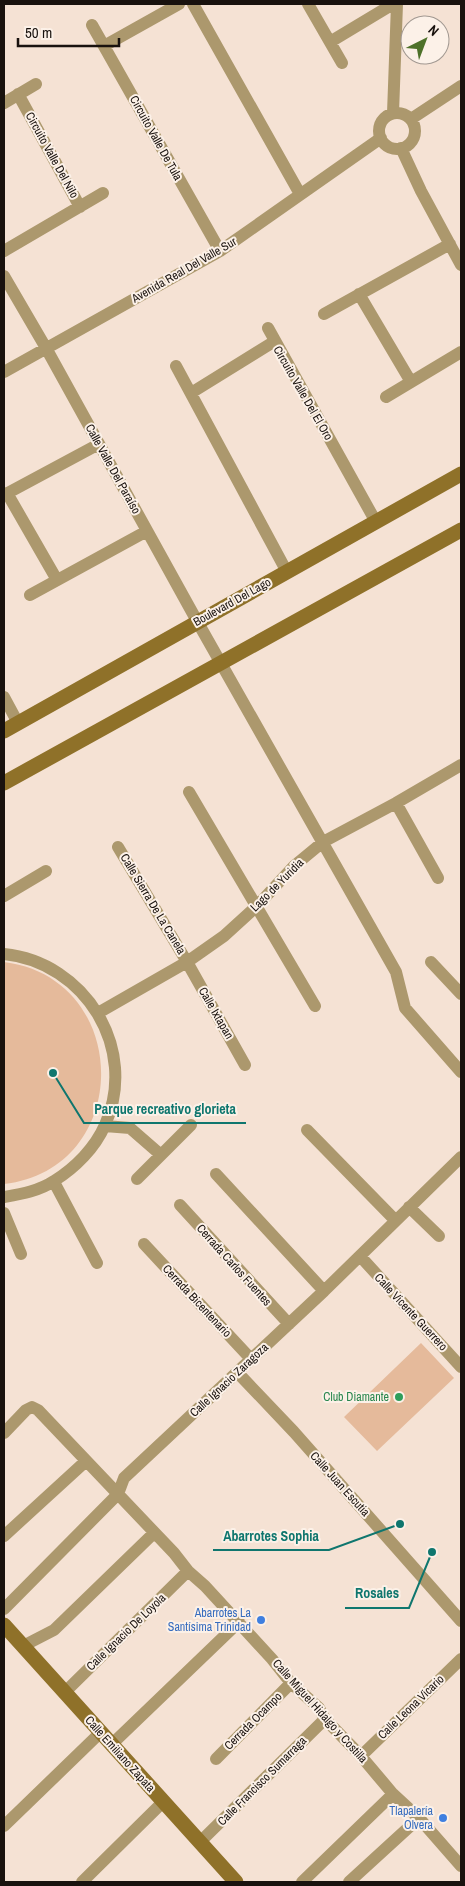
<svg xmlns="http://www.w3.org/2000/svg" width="465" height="1886" viewBox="0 0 465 1886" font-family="'Archivo Narrow',sans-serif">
<rect width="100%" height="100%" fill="#f5e2d4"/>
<!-- green -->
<path fill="#e5ba9b" d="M4,962c129,16 130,207 0,222z
M421,1343l33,35 -77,73 -33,-34z"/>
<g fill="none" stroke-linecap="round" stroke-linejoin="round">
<!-- street -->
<path stroke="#ac986d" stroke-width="12" d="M193,4l107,190
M308,4l34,59
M92,25l128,226
M330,42l63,-38
M104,46l75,-42
M18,94l62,113
M4,103l32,-19
M393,113l4,-109
M379 131a18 18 0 1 1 36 0a18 18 0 1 1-36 0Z
M411,119l50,-33
M401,148l20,43 40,74
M4,251l99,-58
M4,276l42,72 151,273 199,351 9,36 56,64
M359,294l52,88
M324,314l126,-70
M268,328l108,194
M176,366l111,206
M4,372l216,-121 161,-113
M191,393l84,-52
M386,397l75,-45
M7,493l50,87
M4,495l95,-51
M30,595l117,-64
M4,697l14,26
M189,792l126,214
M396,803l42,75
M118,847l69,115 58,103
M4,896l42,-25
M4,954c81,8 135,95 101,171 -10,23 -30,43 -51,56 -15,10 -33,13 -50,16
M431,962l30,32
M98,1013l89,-51 37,-26 33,-30 37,-40 29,-24 73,-39 65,-38
M105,1126l25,2 31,27
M307,1130l88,90
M216,1174l108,117
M137,1179l54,-54
M54,1182l43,81
M180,1205l109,119
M409,1207l30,29
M4,1213l17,41
M144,1244l107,115
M360,1256l101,111
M237,1372l57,60 167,189
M4,1433l22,-23 6,-3 6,3 136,143 14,18 17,15 67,73 19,24 28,25 6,11 36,37 32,38 26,24 42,48
M4,1536l82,-75
M4,1609l114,-115 6,-16 200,-187 137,-134
M23,1646l31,-16 100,-97
M64,1693l124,-122
M111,1745l128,-123
M361,1756l100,-97
M216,1759l75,-76
M4,1826l96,-93
M200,1842l125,-123
M82,1882l81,-80
M302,1882l91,-88
M349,1882l70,-64"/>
<!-- secondary -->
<path stroke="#8f7129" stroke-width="15" d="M4,731l457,-257
M4,783l457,-253
M4,1625l232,257"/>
</g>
<!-- markers -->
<circle fill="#2e9e5b" stroke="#fcf1e8" stroke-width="2" cx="399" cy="1397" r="5"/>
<g fill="#3f7fe0" stroke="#fcf1e8" stroke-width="2">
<circle cx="261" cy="1620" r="5"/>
<circle cx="443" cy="1818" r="5"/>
</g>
<g text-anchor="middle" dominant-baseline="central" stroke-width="4" stroke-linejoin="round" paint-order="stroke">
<!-- street labels -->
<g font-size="12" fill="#19120e" stroke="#fcf1e8">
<text transform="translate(156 138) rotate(61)">Circuito Valle De Tula</text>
<text transform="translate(52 155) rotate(61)">Circuito Valle Del Nilo</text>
<text transform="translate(184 270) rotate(-30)">Avenida Real Del Valle Sur</text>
<text transform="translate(303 393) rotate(60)">Circuito Valle Del El Oro</text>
<text transform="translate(113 469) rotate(61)">Calle Valle Del Paraíso</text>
<text transform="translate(232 602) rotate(-29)">Boulevard Del Lago</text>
<text transform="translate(277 885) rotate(-45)">Lago de Yuridia</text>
<text transform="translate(153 904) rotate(59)">Calle Sierra De La Canela</text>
<text transform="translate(216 1013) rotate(60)">Calle Ixtapan</text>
<text transform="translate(234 1265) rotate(48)">Cerrada Carlos Fuentes</text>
<text transform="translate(197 1301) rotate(47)">Cerrada Bicentenario</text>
<text transform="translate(411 1312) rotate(47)">Calle Vicente Guerrero</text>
<text transform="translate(229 1380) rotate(-43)">Calle Ignacio Zaragoza</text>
<text transform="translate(340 1484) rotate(48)">Calle Juan Escutia</text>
<text transform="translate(126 1632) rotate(-44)">Calle Ignacio De Loyola</text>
<text transform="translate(411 1707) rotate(-44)">Calle Leona Vicario</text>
<text transform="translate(320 1711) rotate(48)">Calle Miguel Hidalgo y Costilla</text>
<text transform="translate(253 1721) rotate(-45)">Cerrada Ocampo</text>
<text transform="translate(120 1754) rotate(48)">Calle Emiliano Zapata</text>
<text transform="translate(262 1781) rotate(-45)">Calle Francisco Sumarraga</text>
</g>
<!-- leisure labels -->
<g font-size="12" fill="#27864d" stroke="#fcf1e8" text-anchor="end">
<text x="389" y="1397">Club Diamante</text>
</g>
<!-- shop labels -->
<g font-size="12" fill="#366cbe" stroke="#fcf1e8" text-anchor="end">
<text x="251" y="1613">Abarrotes La<tspan x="251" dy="14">Santísima Trinidad</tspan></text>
<text x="433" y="1811">Tlapalería<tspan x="433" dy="14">Olvera</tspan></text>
</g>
</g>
<!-- callouts -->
<path fill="none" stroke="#0f766e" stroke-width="2" d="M53 1073L84 1123H246M400 1524L329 1550H213M432 1552L409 1608H345"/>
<g fill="#0f766e" stroke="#fcf1e8" stroke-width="2">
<circle cx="53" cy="1073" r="5"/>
<circle cx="400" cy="1524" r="5"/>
<circle cx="432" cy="1552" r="5"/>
</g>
<g font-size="14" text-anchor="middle" font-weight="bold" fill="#0f766e" stroke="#fcf1e8" stroke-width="4" stroke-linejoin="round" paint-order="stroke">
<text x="165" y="1114">Parque recreativo glorieta</text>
<text x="271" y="1541">Abarrotes Sophia</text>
<text x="377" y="1598">Rosales</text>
</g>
<!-- border -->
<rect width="465" height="1886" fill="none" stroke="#19120e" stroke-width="10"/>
<!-- north arrow -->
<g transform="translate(425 40) rotate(42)"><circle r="24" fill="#fcf1e8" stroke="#a19891"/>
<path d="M0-4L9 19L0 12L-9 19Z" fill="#4e7129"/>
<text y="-8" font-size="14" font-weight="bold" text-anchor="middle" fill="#19120e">N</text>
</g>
<!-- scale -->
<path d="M18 38v8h101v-8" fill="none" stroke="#19120e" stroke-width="2.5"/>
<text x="25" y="38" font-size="15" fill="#19120e" stroke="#fcf1e8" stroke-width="4" paint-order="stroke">50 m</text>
</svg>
